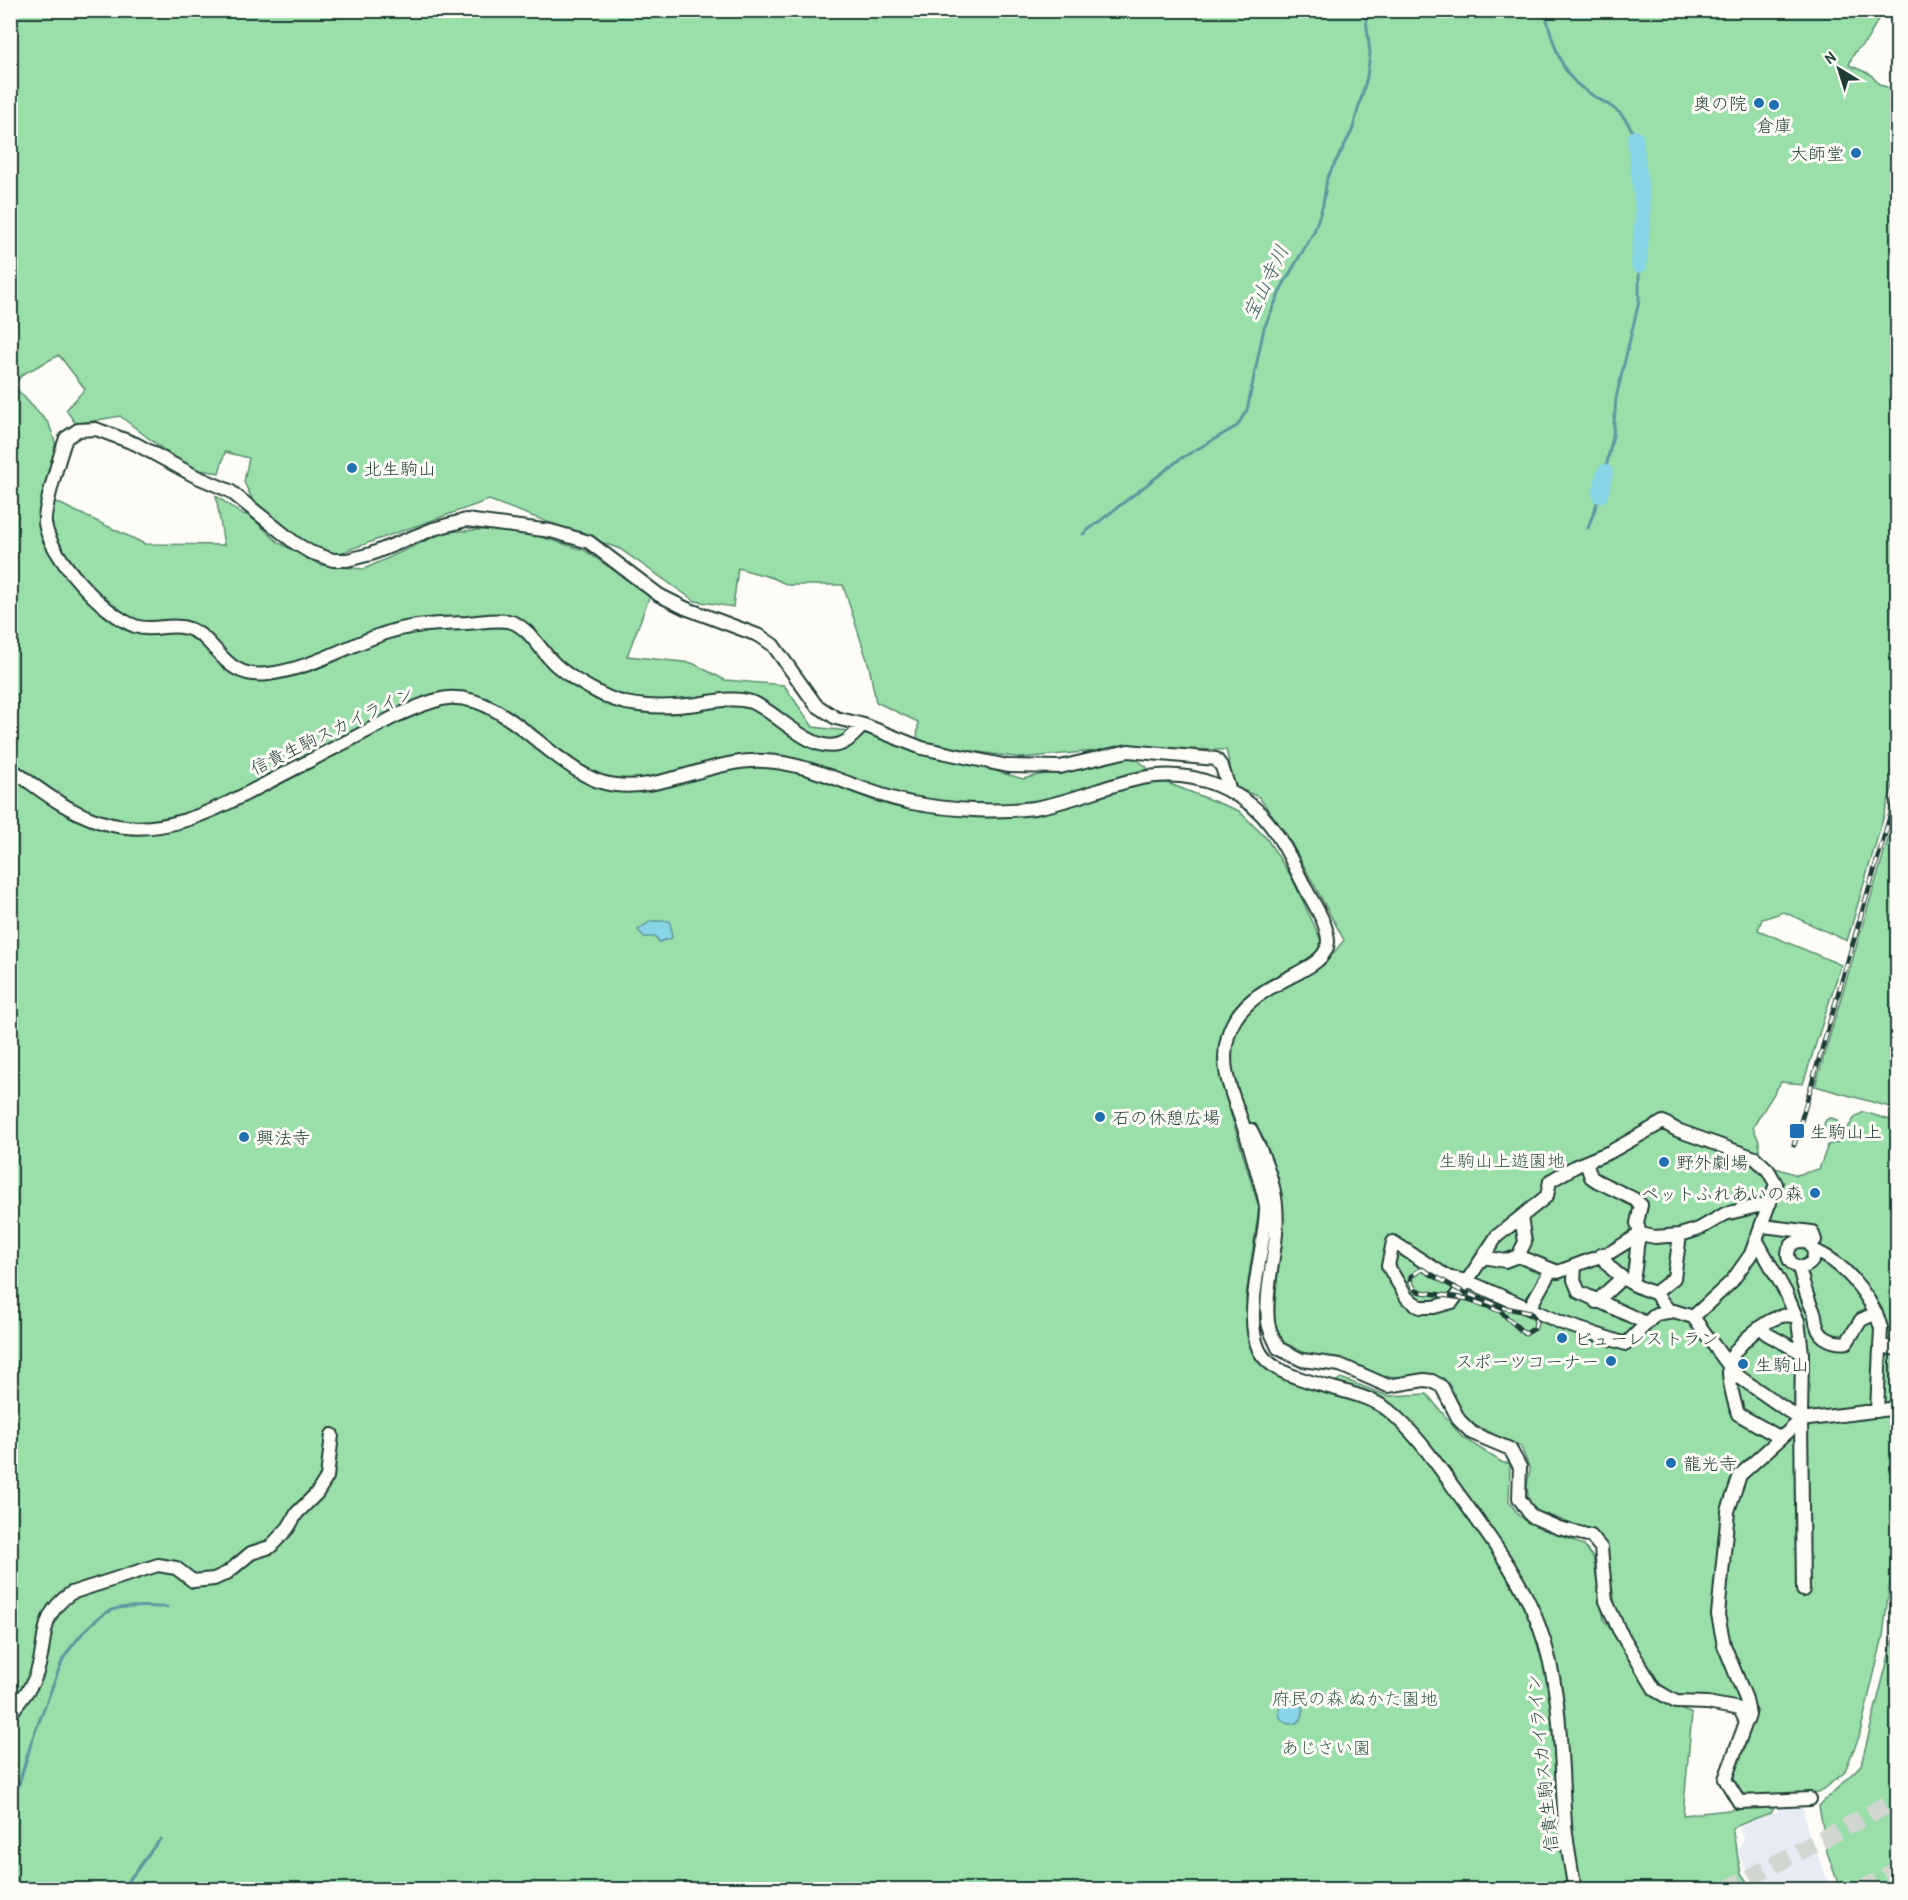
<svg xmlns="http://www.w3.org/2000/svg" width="1908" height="1900" viewBox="0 0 1908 1900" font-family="'Patrick Hand','Klee One',sans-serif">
<rect width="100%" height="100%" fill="#fdfcf7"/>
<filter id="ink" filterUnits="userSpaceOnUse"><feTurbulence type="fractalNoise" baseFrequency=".0167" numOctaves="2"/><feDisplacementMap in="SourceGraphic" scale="12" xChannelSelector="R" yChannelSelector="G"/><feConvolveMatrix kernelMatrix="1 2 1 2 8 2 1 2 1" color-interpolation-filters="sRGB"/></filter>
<g filter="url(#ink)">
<!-- built -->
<path fill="#e7ebf6" d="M1778,1806l25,2 6,28 23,53h-69l-2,-5 -13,-9 -11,-25 7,-11 -5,-12 39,-16z"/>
<!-- green -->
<path fill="#9adeaa" stroke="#5c8e6f" stroke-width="1.5" d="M11,11h1874c-8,7 -10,15 -15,24 -7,14 -14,9 -21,30l21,9 10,11 17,5v681l-50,170 -63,-29 -22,7 -4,11 83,35 -38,119 -22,-2 -28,45 6,14v14l8,10 30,10 22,-6 9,-24 10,-3 18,-26 8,-4 33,10v401l-14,113 -24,101 -15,36 -25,19 -69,4 -13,-5c-11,-29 11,-48 16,-77l-19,-12 -58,-7 -23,-16 -37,-66 -9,-64 -9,-15 -68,-26 -3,-21 3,-18 -9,-22 -57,-27 -20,-42 -69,-2 -34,-17 -44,-7 -17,-13 -6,-22 8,-95 -50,-139 -3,-30 4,-18 7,-16 26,-27 58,-27 20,-25 -57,-105 -28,-38 -24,-10 -9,-37 -100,-2 -105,10 -104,-15 1,-21 -42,-20 -7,-36 -26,-81h-55l-15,-7 -35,-10 -5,39 -38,-6 -75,-52 -131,-49 -152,54 -37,-11 -44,-36 -12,-25 5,-24 -24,-6 -6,21 -32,-5 -67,-52 -44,8 -10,-14 19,-21 -26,-34 -36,19 -10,11 36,39 6,18 1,60 89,42 79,1 -8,-49 24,17 10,3 29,27 42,22 43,4 81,-37 66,-4 73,22 66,45 -23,61 65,7 33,17 59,5 29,42 53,6 157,46 81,-19 30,-3 31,25 74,29 28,28 25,39 29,62 -3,11 -11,10 -46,23 -12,10 -19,23 -9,21 -1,40 39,130 -13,88 5,51 8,15 8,7 55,22 19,-13 47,18 39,-2 35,43 41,26h7l-1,38 10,15 64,29 10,12 11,63 47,69 27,19 14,6 -9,101 92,-10 -3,7 -40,16 9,45 11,16 -1741,1z
M1897,809l1,300h-1l-82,-23z
M1824 1125a7 7 0 1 1 14 0a7 7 0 1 1-14 0Z
M1897,1623v266h-57l-13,-37 -8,-46 42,-41z"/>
<!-- water -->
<path fill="#88d5e7" stroke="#5e989f" stroke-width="1.5" d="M651,921h19l2,17 -13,4 -3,-5h-12l-6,-7z
M1279 1712a12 12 0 1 1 24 0a12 12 0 1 1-24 0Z"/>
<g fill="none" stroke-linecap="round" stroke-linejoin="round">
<!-- stream -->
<path stroke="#5e989f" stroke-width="3" d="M1544,10c8,26 15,62 38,78 22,17 42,18 53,50
M1605,472l8,-36 3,-38 23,-97v-36
M1588,528l12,-33
M1083,534l97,-75 57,-33 10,-16 17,-82 19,-43 31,-53 9,-27 4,-27 25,-47 15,-54 3,-24 -5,-43
M10,1797l9,-13 13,-44 31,-81c12,-18 34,-47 56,-51 15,-3 32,-1 48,-1
M118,1890c17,-12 27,-35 43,-51"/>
<!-- river -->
<path stroke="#88d5e7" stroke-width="16" d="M1635,138l8,74 -4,53
M1600,495l5,-23"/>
<!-- highway-tunnel -->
<path stroke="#d1d6d0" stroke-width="18" stroke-dasharray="18 9" stroke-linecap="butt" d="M1726,1890l172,-91
M1861,1890l37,-20"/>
<!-- minor casing -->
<g stroke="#1f3d34" stroke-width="16">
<path id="minor" d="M864,725c-6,5 -12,13 -19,17 -29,17 -67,-29 -91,-39 -18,-7 -38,-2 -57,1 -31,4 -68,5 -96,-10 -16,-8 -30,-16 -44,-28 -15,-12 -28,-41 -49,-45 -13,-2 -27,1 -41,2 -30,1 -58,1 -87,12 -37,13 -71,34 -112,39 -47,6 -50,-38 -82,-46 -16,-5 -34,4 -51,-2 -31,-11 -86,-70 -90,-103 -2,-12 16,-71 21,-85l12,-8 18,-1 40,15 59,32 35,15 65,52 15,9 23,8h14l24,-6 62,-25 33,-9 85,11 38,11 70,53 26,13 75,28 13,9 43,60 20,13 28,7 58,23 86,18 52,1 68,-16 88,8 6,8 8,24
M10,768c29,21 56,43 91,54 66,21 128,-20 185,-49 37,-19 73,-38 110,-57 17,-7 34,-16 52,-18 41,-3 76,33 106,56 15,11 29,22 47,28 52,16 108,-24 163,-21 51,2 98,33 148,42 38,7 84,10 122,5 64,-10 116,-51 182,-23 17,7 33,16 46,30 20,22 32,51 45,76 8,15 21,34 21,51 -2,35 -85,37 -100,94 -9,31 4,57 14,86 6,17 11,35 16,53 3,10 7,22 8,32 0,40 -24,107 -7,143 17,36 98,35 129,60 30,24 54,62 77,93 28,39 58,79 74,123 24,63 21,132 26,198 2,22 6,44 10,66
M1251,1130c11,21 23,51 25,75 4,40 -12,78 -8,117 1,9 7,18 10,26l24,12 38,5 48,21 36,-6 8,1 10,6 17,33 13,13 38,16 10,18 -1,31 12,18 28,12 32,8 10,12 5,53 13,29 36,60 21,12 31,1 33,6 6,13 -21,57 14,23 71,-3
M1586,1162l5,15 6,4 37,18 7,6 -4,18 3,11 15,3 25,-2 19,-6 26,-15 45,-11
M1763,1226l49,6 3,8 -4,5
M1757,1241l29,52 12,28 4,32 -1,67 97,-12
M1788 1254a13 13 0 1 1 26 0a13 13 0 1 1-26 0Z
M1393,1242l55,35 19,4 -15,21 -18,5h-14l-13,-9 -19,-32z
M1601,1255c11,19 33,32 54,38
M1518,1256l7,-14 -4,-25
M1484,1257l21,4 13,-5 40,16 53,-20 29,-18
M1575,1267l-1,13 5,12 67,31
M1799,1267c4,16 7,30 15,45 2,4 1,10 3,14 3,13 18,18 30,16l14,-22 15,-7c-14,-26 -35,-52 -63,-63
M1632,1281c6,-15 2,-31 8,-47
M1596,1302l26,-24
M1530,1307l21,-37
M1670,1312l-15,-19 19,-15 6,-43
M1876,1313l5,15 -4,83
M1693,1317l39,-36 19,-27 25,-70 -8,-14 -13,-12 -78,-28 -14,-8 -53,30 -34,14 -26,15 -3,15 -50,40 -30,45 95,42 64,21 30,-30 18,-3 19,6 42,57 66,46 2,170
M1762,1327l5,7 35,19
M1880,1346l18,3
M1781,1438l-43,-24c-4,-13 -10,-33 -9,-47 1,-18 35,-47 53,-51 4,-1 9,0 14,0
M10,1715c7,-12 18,-22 24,-35 16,-35 0,-61 37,-87l87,-28 18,3 17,13 21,-2 13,-6 24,-20 19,-6 18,-19 9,-15 20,-20 10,-16 5,-42
M1747,1721l2,-6 -3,-16 -22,-54 -6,-30 10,-104 12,-36 61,-55"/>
</g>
<!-- minor -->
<use href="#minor" stroke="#fdfcf7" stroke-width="12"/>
<!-- rail casing -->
<g stroke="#1f3d34" stroke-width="5">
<path id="rail" d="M1794,1145l104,-356
M1422,1269l37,21 42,17 30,6 5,8 -1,7 -10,6 -25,-23 -32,-12 -52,-8 -6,-10 1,-5z"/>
</g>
<!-- rail -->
<use href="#rail" stroke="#fdfcf7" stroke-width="3" stroke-dasharray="9" stroke-linecap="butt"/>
</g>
</g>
<!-- markers -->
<g fill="#1f6fb2" stroke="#fdfcf7" stroke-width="2">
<circle cx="1759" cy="103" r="6"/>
<circle cx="1774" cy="105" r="6"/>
<circle cx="1856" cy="153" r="6"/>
<circle cx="352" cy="468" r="6"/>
<circle cx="1100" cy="1117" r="6"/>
<rect x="1789" y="1123" width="16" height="16" rx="3"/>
<circle cx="244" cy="1137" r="6"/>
<circle cx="1664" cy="1162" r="6"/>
<circle cx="1815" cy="1193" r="6"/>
<circle cx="1562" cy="1338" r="6"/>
<circle cx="1611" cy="1361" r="6"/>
<circle cx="1743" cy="1364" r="6"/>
<circle cx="1671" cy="1463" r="6"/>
</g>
<g text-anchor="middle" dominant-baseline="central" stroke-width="6" stroke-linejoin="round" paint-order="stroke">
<!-- poi labels -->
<g font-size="18" fill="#1f3d34" stroke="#fdfcf7" text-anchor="start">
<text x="1747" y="103" text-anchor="end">奥の院</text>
<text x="1774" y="125" text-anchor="middle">倉庫</text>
<text x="1844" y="153" text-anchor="end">大師堂</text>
<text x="364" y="468">北生駒山</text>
<text x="1112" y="1117">石の休憩広場</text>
<text x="1810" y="1131">生駒山上</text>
<text x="256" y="1137">興法寺</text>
<text x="1676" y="1162">野外劇場</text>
<text x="1803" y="1193" text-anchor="end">ペットふれあいの森</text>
<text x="1574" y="1338">ビューレストラン</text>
<text x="1599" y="1361" text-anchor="end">スポーツコーナー</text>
<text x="1755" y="1364">生駒山</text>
<text x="1683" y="1463">龍光寺</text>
</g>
<!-- street labels -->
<g font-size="18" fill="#1f3d34" stroke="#fdfcf7">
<text transform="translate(332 730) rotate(-26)">信貴生駒スカイライン</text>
<text transform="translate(1542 1763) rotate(-96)">信貴生駒スカイライン</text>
</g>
<!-- park labels -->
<g font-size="18" fill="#385d4c" stroke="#fdfcf7">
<text x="1502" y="1160">生駒山上遊園地</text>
<text x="1355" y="1698">府民の森 ぬかた園地</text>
<text x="1326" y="1747">あじさい園</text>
</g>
<!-- water labels -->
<g font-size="20" font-style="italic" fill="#396361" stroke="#fdfcf7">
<text transform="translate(1265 282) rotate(-64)">宝山寺川</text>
</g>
</g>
<!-- margin -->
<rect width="1908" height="1900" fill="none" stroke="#fdfcf7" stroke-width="36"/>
<rect x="18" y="18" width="1872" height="1864" fill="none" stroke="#1f3d34" stroke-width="2" filter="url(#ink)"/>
<!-- north arrow -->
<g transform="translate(1839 69) rotate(322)" stroke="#fdfcf7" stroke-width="4.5" paint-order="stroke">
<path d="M0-4.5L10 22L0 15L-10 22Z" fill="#1f3d34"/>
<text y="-9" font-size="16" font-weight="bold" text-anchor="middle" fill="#1f3d34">N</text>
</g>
</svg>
